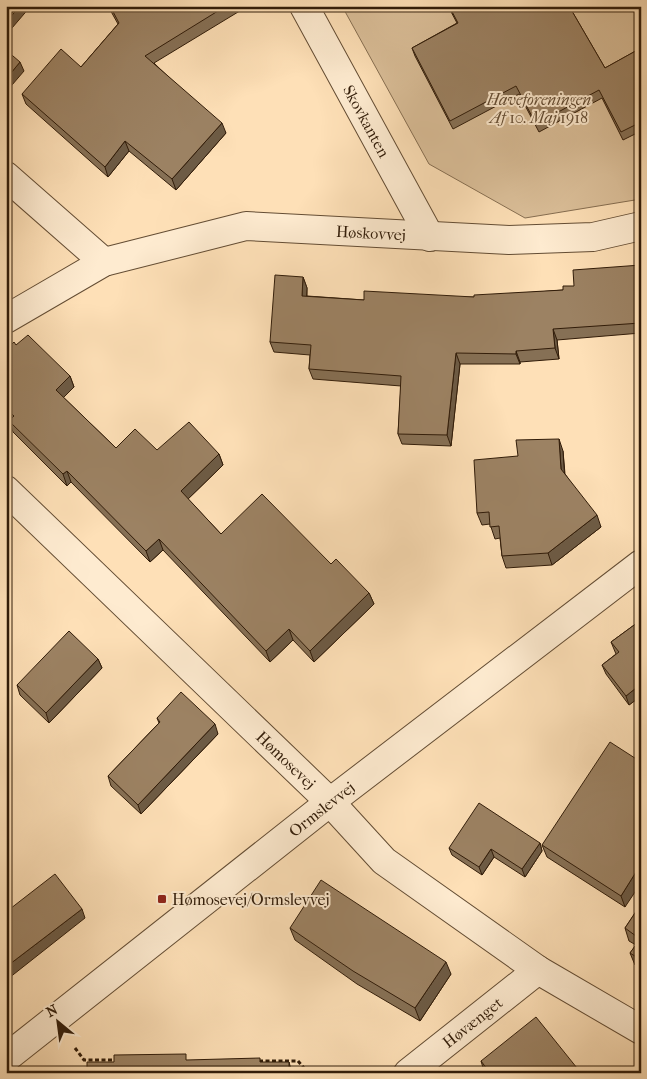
<svg xmlns="http://www.w3.org/2000/svg" width="647" height="1079" viewBox="0 0 647 1079" font-family="'IM FELL French Canon',serif">
<rect width="100%" height="100%" fill="#fee0b7"/>
<filter id="stains"><feTurbulence type="fractalNoise" baseFrequency=".004" numOctaves="4"/><feColorMatrix values="0 0 0 0 .2 0 0 0 0 .09 0 0 0 0 .02 0 0 0 .5 -.17"/></filter>
<radialGradient id="worn" r=".72"><stop offset=".6" stop-color="#630" stop-opacity="0"/><stop offset="1" stop-color="#630" stop-opacity=".3"/></radialGradient>
<!-- green -->
<path fill="#dbbf99" stroke="#866e51" d="M342,6h299v193l-116,19 -96,-54z"/>
<g fill="none" stroke-linecap="round" stroke-linejoin="round">
<!-- minor casing -->
<g stroke="#644d34" stroke-width="30">
<g id="minor">
<path id="s1" d="M304,6l126,231"/>
<path d="M6,176l98,86"/>
<path id="s2" d="M6,319l98,-57 142,-36 263,14 84,-3 48,-11"/>
<path id="s3" d="M6,490l324,312 54,59 154,109 103,60"/>
<path id="s4" d="M408,1073l130,-103"/>
</g>
</g>
<!-- tertiary casing -->
<g stroke="#644d34" stroke-width="30">
<g id="tertiary">
<path id="s5" d="M6,1058l324,-256 311,-238"/>
</g>
</g>
<!-- path -->
<path stroke="#311c09" stroke-width="3" stroke-dasharray="4 2.5" stroke-linecap="butt" d="M75,1048l9,12h34
M259,1061h39l10,12"/>
<!-- minor -->
<use href="#minor" stroke="#feebd0" stroke-width="28"/>
<!-- tertiary -->
<use href="#tertiary" stroke="#feebd0" stroke-width="28"/>
</g>
<!-- wall -->
<path fill="#867055" stroke="#311c09" d="M108,6h134l1,3 -89,54 72,70 -50,57 -47,-39 -21,26 -82,-73 -4,-10 59,-27 37,-43z
M448,6h121l36,62 36,-20v83l-18,9 -21,-42 -63,34 -20,-38 -66,35 -38,-73 -3,-8 45,-25z
M641,265v68l-84,7 2,19 -39,3v2h-60l-9,82 -49,-2 -4,-10 3,-48 -88,-7 -4,-10 1,-14 -36,-3 -4,-10 33,-65 4,11v8l57,4 110,-3 89,-7z
M6,350l64,26 4,11 -11,10 53,51 103,6 4,11 -35,34 33,35 110,30 38,29 5,11 -60,58 -21,-22 -23,22 -107,-112 -13,12 -79,-80 -4,4 -54,-54 -4,-11 2,-1 -5,-5z
M563,451l2,23 36,53 -49,38 -46,3 -4,-12 -2,-18 -5,1 -5,-15 -8,1 -5,-12 41,-57z
M641,620v76l-12,9 -23,-31 -4,-9 14,-11 -5,-12z
M98,659l4,9 -53,55 -29,-28 -3,-10z
M157,718l61,16 -77,80 -30,-28 -3,-10 51,-53z
M641,762l-16,145 -78,-50 -5,-12z
M540,843l2,8 -17,26 -31,-20 -12,18 -30,-20 -3,-7z
M641,904v65l-6,-4 -5,-12 6,-8 -7,-4 -4,-13z
M290,928l161,46 -31,47 -63,-37 -62,-44z
M481,1061l100,12h-95l-2,-2z"/>
<!-- shaded-wall -->
<path fill="#6d5b45" stroke="#311c09" d="M20,6l10,1 -24,28v-13z
M20,62l4,9 -18,21v-13z
M222,123l4,10 -50,57 -4,-11z
M125,141l4,10 -21,26 -3,-10z
M303,277l4,11 -1,18 -4,-10z
M553,329l4,11 2,19 -4,-11z
M516,351l4,11v2l-4,-10z
M456,353l4,11 -9,82 -4,-11z
M70,376l4,11 -14,14 -4,-11z
M559,439l4,12 2,30 -4,-12z
M219,454l4,11 -38,37 -4,-11z
M67,471l4,11 -4,4 -4,-12z
M597,515l4,12 -49,38 -4,-12z
M159,539l4,11 -13,12 -4,-11z
M369,593l5,11 -60,58 -4,-11z
M289,629l4,11 -23,22 -4,-11z
M98,659l4,9 -53,55 -3,-10z
M641,684v12l-12,9 -3,-9z
M215,724l3,10 -77,80 -3,-9z
M540,843l2,8 -17,26 -3,-8z
M491,849l3,8 -12,18 -3,-8z
M641,864v19l-16,24 -4,-11z
M82,909l3,9 -76,60 -3,-7v-4z
M446,962l5,12 -31,47 -5,-13z
M289,1062l3,11h-3z"/>
<!-- building -->
<path fill="#9c8263" stroke="#311c09" d="M6,6h14l-14,16z
M110,6h116l-81,50 77,67 -50,56 -47,-38 -20,26 -83,-73 39,-45 20,18 38,-44z
M449,6h120l36,62 36,-20v74l-20,10 -22,-42 -63,34 -20,-38 -66,35 -38,-73 46,-25z
M6,50l14,12 -14,17z
M641,265v58l-88,6 2,19 -39,3v3l-60,-1 -9,82 -49,-1 3,-58 -92,-7 2,-24 -41,-3 5,-67 28,2 -1,19 62,4v-9l110,6v-2l89,-5v-4h11l-1,-16z
M28,335l42,41 -14,14 60,58 19,-19 22,21 32,-28 30,32 -38,37 40,43 41,-40 69,70 5,-5 33,34 -59,58 -21,-22 -23,22 -107,-112 -13,12 -79,-80 -4,3 -54,-53 5,-5 -8,-8v-58l8,-8 2,3z
M559,439l2,30 36,46 -49,38 -46,3 -3,-30 -9,1 -1,-15 -12,1 -3,-53 44,-4 -2,-16z
M641,620v64l-15,12 -24,-31 17,-13 -8,-10z
M69,631l29,28 -52,54 -29,-28z
M181,692l34,32 -77,81 -30,-29 52,-54 -3,-4z
M610,742l31,20v102l-20,32 -79,-51z
M479,803l61,40 -18,26 -31,-20 -12,18 -30,-19z
M55,874l27,35 -76,58v-55z
M321,880l125,82 -31,46 -62,-37 -63,-43z
M641,904v56l-11,-7 10,-14 -15,-11z
M536,1017l45,56h-91l-9,-12z
M186,1054v6l74,-2v4h29v11h-228l1,-5h25v-6h27v-7z"/>
<!-- markers -->
<rect fill="#8f2418" stroke="#feebd0" stroke-width="2" x="157" y="894" width="10" height="10" rx="2.5"/>
<g text-anchor="middle" dominant-baseline="central" stroke-width="4" stroke-linejoin="round" paint-order="stroke">
<!-- park labels -->
<g font-size="16" font-style="italic" fill="#644d34" stroke="#feebd0">
<text x="539" y="99">Haveforeningen<tspan x="539" dy="18">Af 10. Maj 1918</tspan></text>
</g>
<!-- street labels -->
<g font-size="16" fill="#311c09" stroke="#feebd0">
<text stroke="none"><textPath href="#s1" startOffset="131">Skovkanten</textPath></text>
<text stroke="none"><textPath href="#s2" startOffset="385">Høskovvej</textPath></text>
<text stroke="none"><textPath href="#s3" startOffset="389">Hømosevej</textPath></text>
<text stroke="none"><textPath href="#s5" startOffset="402">Ormslevvej</textPath></text>
<text stroke="none"><textPath href="#s4" startOffset="82">Høvænget</textPath></text>
</g>
<!-- poi labels -->
<g font-size="16" fill="#311c09" stroke="#feebd0" text-anchor="start">
<text x="172" y="899">Hømosevej/Ormslevvej</text>
</g>
</g>
<!-- margin -->
<rect width="647" height="1079" fill="none" stroke="#fee0b7" stroke-width="25"/>
<rect x="8" y="8" width="632" height="1064" fill="none" stroke="#311c09" stroke-width="2.5"/>
<rect x="12" y="12" width="622" height="1054" fill="none" stroke="#311c09"/>
<!-- north arrow -->
<g transform="translate(58 1022) rotate(331)" stroke="#feebd0" stroke-width="4" paint-order="stroke">
<path d="M0-4L9 19L0 12L-9 19Z" fill="#311c09"/>
<text y="-8" font-size="14" font-weight="bold" text-anchor="middle" fill="#311c09">N</text>
</g>
<rect width="100%" height="100%" filter="url(#stains)"/>
<rect width="100%" height="100%" fill="url(#worn)"/>
</svg>
